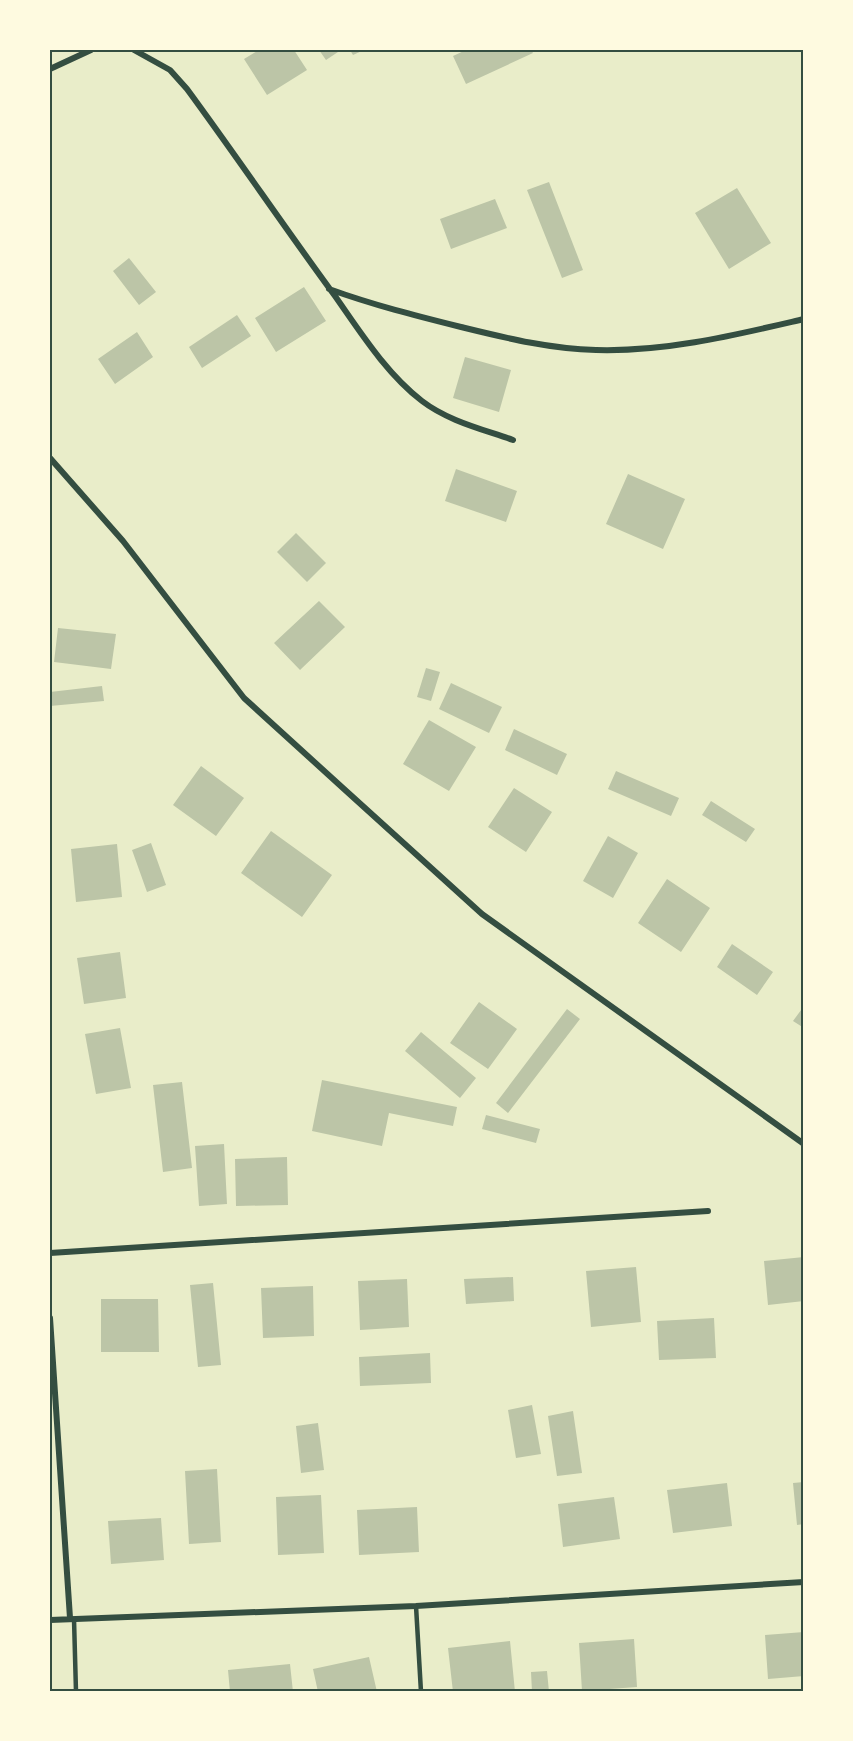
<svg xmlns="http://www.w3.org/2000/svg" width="853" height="1741" viewBox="0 0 853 1741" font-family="Helvetica,sans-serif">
<rect width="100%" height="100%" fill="#e9edc9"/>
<!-- building -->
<path fill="#bcc5a7" d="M259,50h35l13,20 -40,25 -23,-36z
M319,50h22l-15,10z
M350,50h14l-11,5z
M466,50h65l2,3 -67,31 -13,-28z
M549,182l34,88 -21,8 -35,-88z
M737,188l34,55 -42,26 -34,-56z
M495,199l12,29 -56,21 -11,-30z
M129,258l27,34 -17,13 -26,-34z
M304,287l22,34 -50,31 -21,-34z
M237,315l14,21 -49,32 -13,-21z
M137,332l16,25 -38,27 -17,-25z
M465,357l46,13 -12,42 -46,-14z
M456,469l61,22 -11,31 -61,-21z
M628,474l57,25 -22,50 -57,-25z
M296,533l30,30 -19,19 -30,-30z
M319,601l26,26 -45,43 -26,-27z
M58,628l58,6 -5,35 -57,-7z
M426,668l14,4 -9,29 -14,-4z
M451,683l51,24 -13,26 -50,-24z
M102,686l2,15 -54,5v-14z
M429,720l47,27 -27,44 -46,-27z
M514,729l53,25 -10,21 -52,-25z
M201,766l43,32 -28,38 -43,-31z
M616,771l63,27 -8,18 -63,-27z
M514,788l38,24 -26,40 -38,-25z
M711,801l44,28 -9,13 -44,-27z
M271,831l61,44 -30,42 -61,-44z
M608,836l30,17 -25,45 -30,-17z
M151,843l15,42 -19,7 -15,-42z
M117,844l5,53 -46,5 -5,-53z
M667,879l43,29 -29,44 -43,-29z
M732,944l41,28 -16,23 -40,-28z
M120,952l6,46 -42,6 -7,-46z
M479,1002l38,27 -29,40 -38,-26z
M804,1006v22l-11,-7z
M567,1009l13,10 -72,94 -12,-10z
M120,1028l11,60 -35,6 -11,-60z
M421,1032l55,46 -16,20 -55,-47z
M322,1080l135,27 -4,19 -64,-13 -7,33 -70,-15z
M182,1082l10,86 -29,4 -10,-87z
M486,1115l54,14 -4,14 -54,-14z
M224,1144l3,60 -28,2 -4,-60z
M287,1157l1,48 -52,1 -1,-47z
M804,1257v44l-36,4 -4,-44z
M636,1267l5,55 -50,5 -5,-56z
M513,1277l1,24 -48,3 -2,-25z
M407,1279l2,48 -49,3 -2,-49z
M213,1283l8,82 -23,2 -8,-82z
M313,1286l1,50 -51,2 -2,-50z
M101,1299h57l1,53h-58z
M714,1318l2,40 -57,2 -2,-39z
M430,1353l1,30 -71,3 -1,-29z
M532,1405l9,49 -25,4 -8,-48z
M573,1411l9,62 -25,3 -9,-60z
M318,1423l6,47 -23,3 -5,-47z
M217,1469l4,73 -32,2 -4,-73z
M804,1482v42l-7,1 -4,-42z
M727,1483l5,43 -59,7 -6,-43z
M321,1495l3,58 -46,2 -2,-58z
M614,1497l6,42 -57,8 -5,-43z
M417,1507l2,45 -60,3 -2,-45z
M161,1518l3,42 -53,4 -3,-43z
M804,1632v44l-36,3 -3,-44z
M634,1639l3,48 -55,4 -3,-48z
M510,1641l5,51h-62l-5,-44z
M369,1657l8,35h-59l-5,-23z
M290,1664l3,28h-63l-2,-22z
M547,1671l2,21h-17l-1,-20z"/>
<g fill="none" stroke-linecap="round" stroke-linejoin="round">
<!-- service -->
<path stroke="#344e41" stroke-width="4.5" d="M416,1606l5,86
M74,1619l2,73"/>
<!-- minor -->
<path stroke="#344e41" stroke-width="6" d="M134,50l36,20 17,19c50,68 98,139 148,207 26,37 51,77 87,105 26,20 60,28 91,39
M50,69l41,-19
M329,289c44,16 88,27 132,38 45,11 89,22 135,23 71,2 139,-15 208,-31
M50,458l73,83 121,157 100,91 138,125 322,230
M50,1253l658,-42
M50,1318l20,300
M50,1620l366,-14 388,-24"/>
</g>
<!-- border -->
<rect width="853" height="1741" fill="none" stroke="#fefae0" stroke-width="102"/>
<rect x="51" y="51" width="751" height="1639" fill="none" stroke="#344e41" stroke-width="2"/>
</svg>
